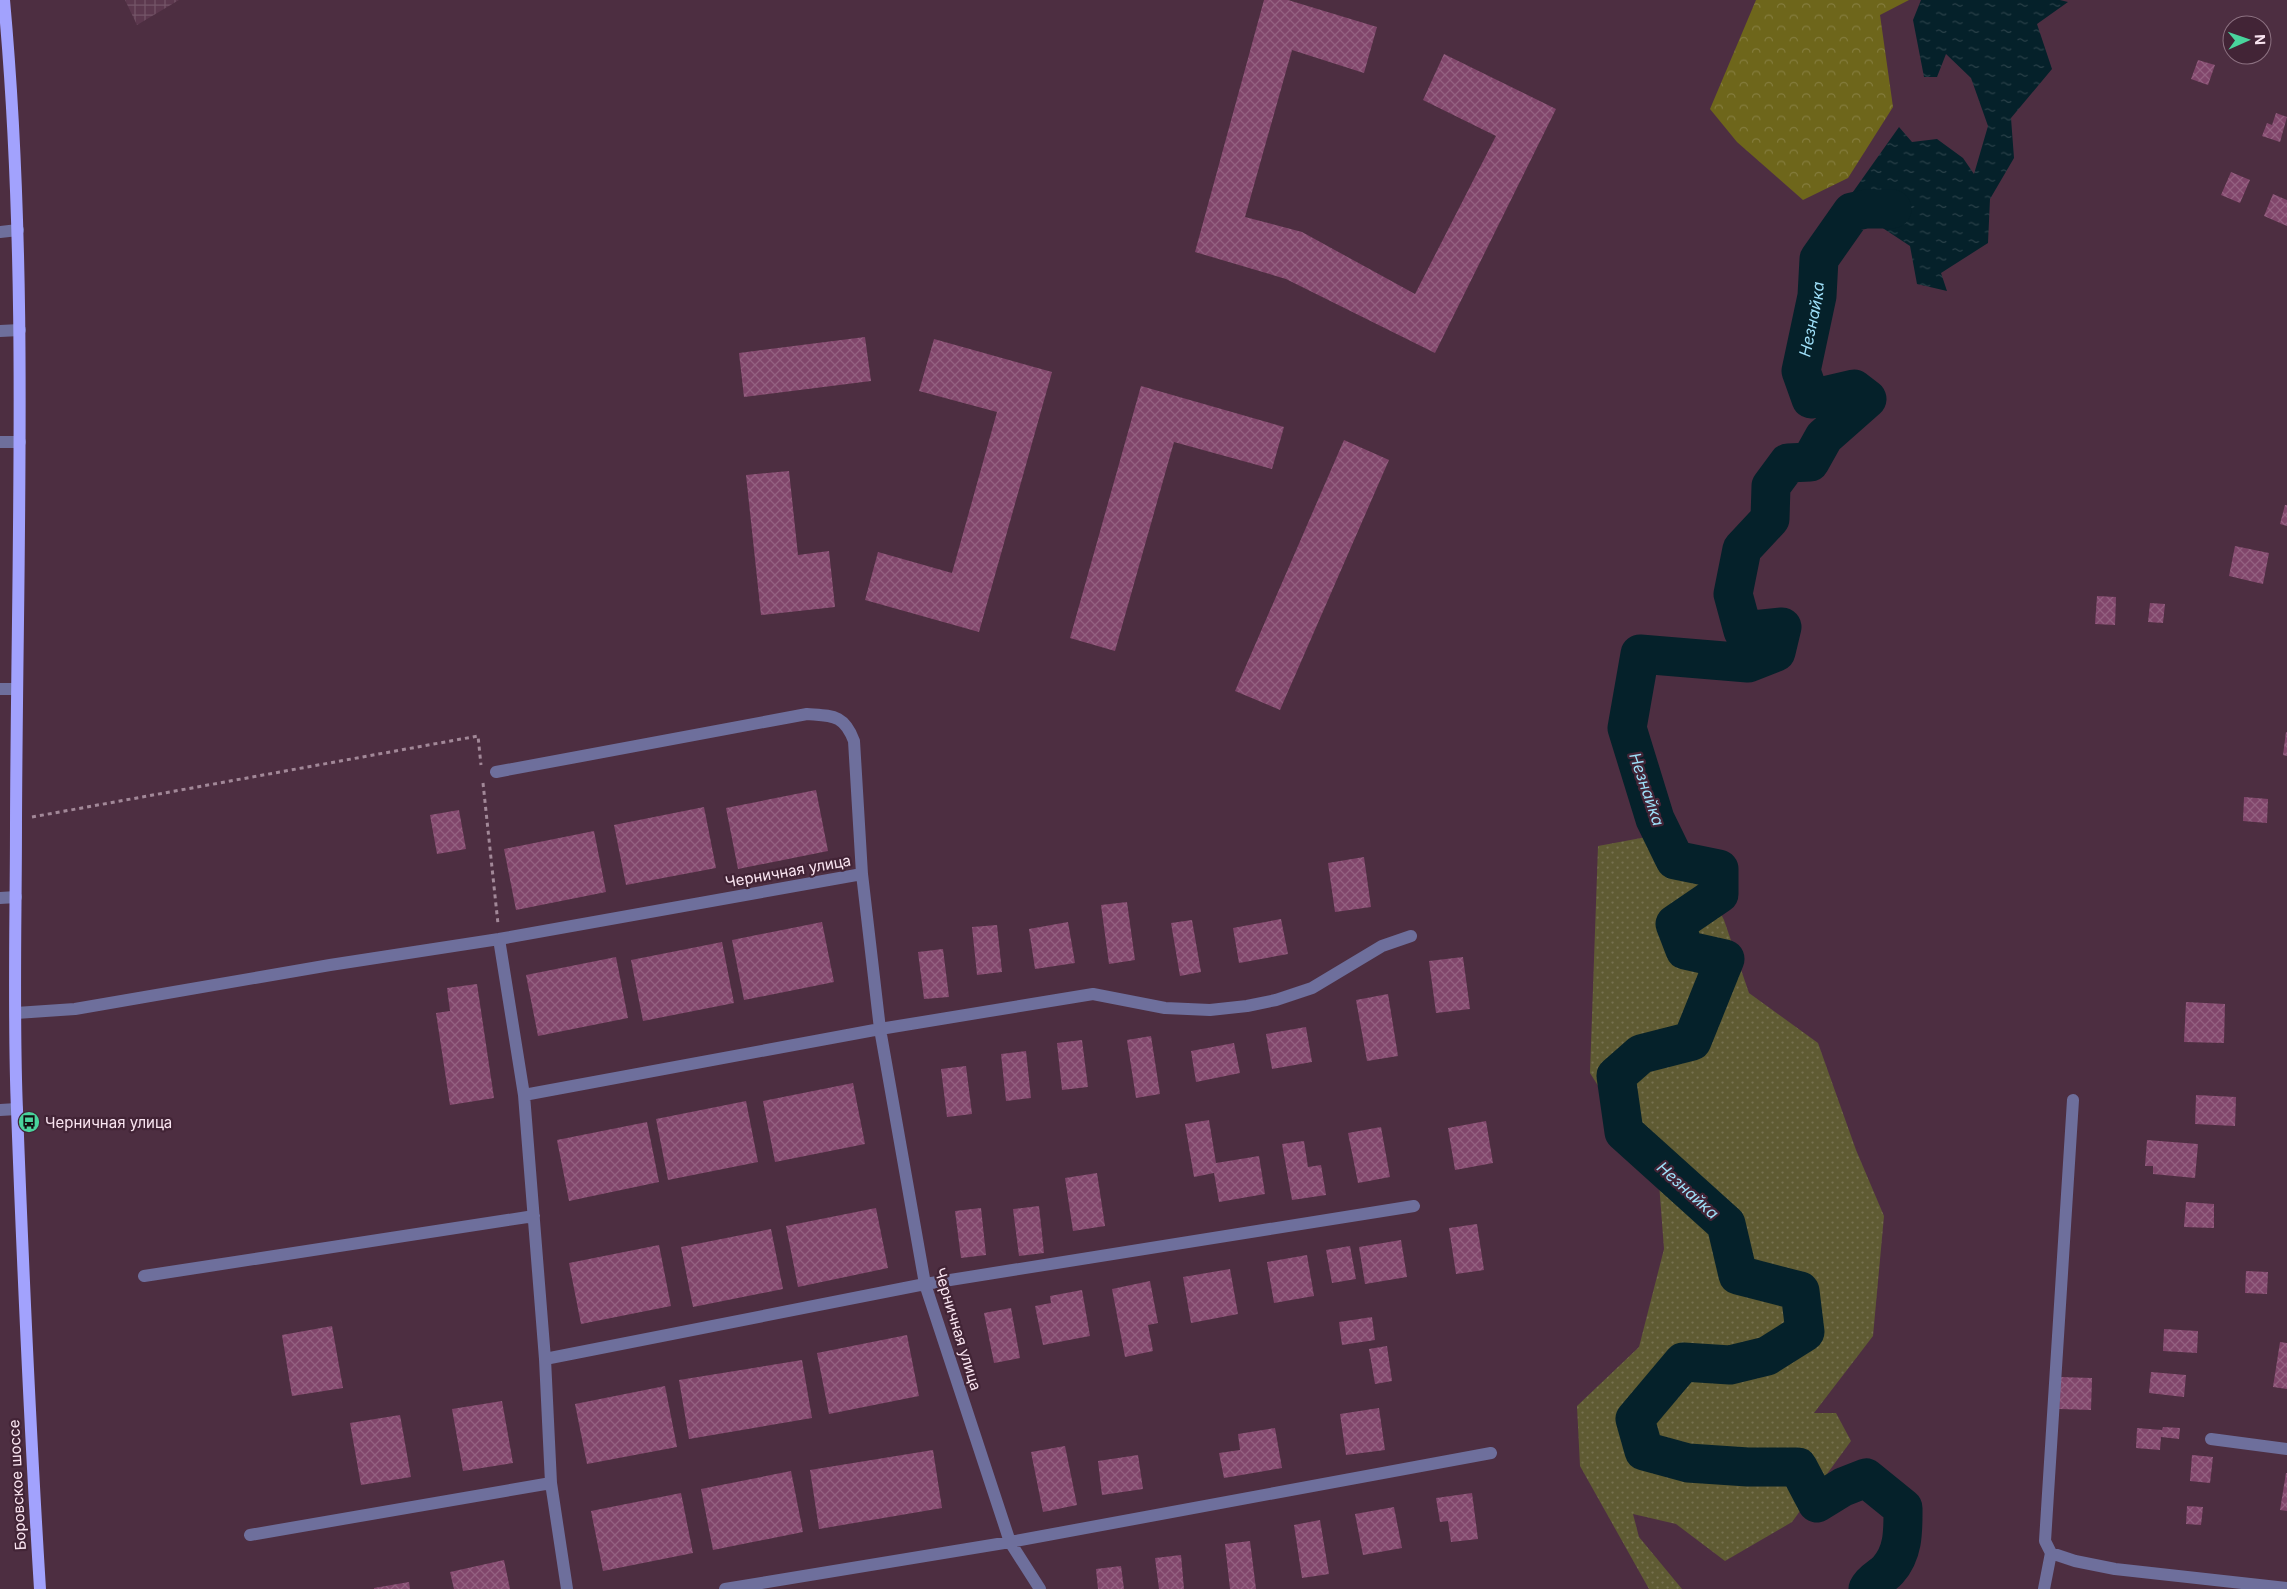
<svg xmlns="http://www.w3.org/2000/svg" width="2287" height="1589" viewBox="0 0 2287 1589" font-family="Inter,sans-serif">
<defs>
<pattern id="industrial-grid" width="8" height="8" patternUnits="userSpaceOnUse" patternTransform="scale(1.25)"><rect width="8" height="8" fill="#5c384e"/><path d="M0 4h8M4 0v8" fill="none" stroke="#745568"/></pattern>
<pattern id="grass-dots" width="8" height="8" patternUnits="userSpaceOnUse" patternTransform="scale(1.25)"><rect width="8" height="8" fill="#5f5b33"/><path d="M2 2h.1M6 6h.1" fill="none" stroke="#777251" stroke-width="1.8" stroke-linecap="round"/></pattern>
<pattern id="forest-crowns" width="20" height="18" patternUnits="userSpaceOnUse" patternTransform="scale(1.25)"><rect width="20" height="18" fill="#6e661b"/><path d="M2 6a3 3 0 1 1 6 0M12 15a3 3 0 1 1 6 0" fill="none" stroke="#847c3d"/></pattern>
<pattern id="water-ripples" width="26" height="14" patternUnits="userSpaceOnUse" patternTransform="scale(1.25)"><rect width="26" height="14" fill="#05212a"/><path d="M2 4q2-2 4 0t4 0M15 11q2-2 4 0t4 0" fill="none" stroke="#2a4149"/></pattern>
<pattern id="building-cross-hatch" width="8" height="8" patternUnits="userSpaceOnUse" patternTransform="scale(1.25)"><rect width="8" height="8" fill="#81466b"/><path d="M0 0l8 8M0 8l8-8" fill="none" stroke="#946181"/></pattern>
</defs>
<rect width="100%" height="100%" fill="#4d2e41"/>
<!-- industrial -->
<path fill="url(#industrial-grid)" d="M125,0h54l-42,25z"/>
<!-- grass -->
<path fill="url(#grass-dots)" d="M1679,831l45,89 25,73 69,50 38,107 28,66 -11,120 -59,77h22l15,28 -59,81 -67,39 -49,-37 -43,-10 6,23 43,52h-33l-69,-123 -3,-60 62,-59 25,-98 -5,-66 -69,-110 8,-227z"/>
<!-- forest -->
<path fill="url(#forest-crowns)" d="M1756,0h153l-29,15 13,92 -45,71 -45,22 -66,-58 -27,-33z"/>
<!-- water -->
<path fill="url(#water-ripples)" d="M1921,0h139l8,2 -31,22 15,45 -41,49 3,40 -24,41 -2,44 -47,30 6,18 -30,-7 -7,-38 -38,-25 -27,1 -7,-9 61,-86 13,15 25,-3 26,19 11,16 14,-48 -17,-48 -25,-24 -9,23h-13l-11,-57z"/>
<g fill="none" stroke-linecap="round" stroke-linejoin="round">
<!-- river -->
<path stroke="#05212a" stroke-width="39" id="s1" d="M1868,1589c4,-9 14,-12 20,-19 16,-18 15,-40 15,-62l-37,-30 -23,9 -26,16 -19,-36h-50l-60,-4 -44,-12 -9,-32 48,-57 47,3 37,-9 38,-24 -5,-41 -62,-16 -12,-51 -102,-92 -8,-56 25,-22 51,-13 33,-82 -40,-9 -10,-26 44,-30v-25l-44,-9 -20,-41 -28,-91 13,-74 108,9 28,-11 6,-25 -39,4 -10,-37 9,-45 28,-30 1,-33 17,-23 22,-1 14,-25 43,-38 -13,-10 -43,10 -10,-28 16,-75 2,-37 33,-47 14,-3h26"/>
</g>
<!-- building -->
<path fill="url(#building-cross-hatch)" d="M1264,0h24l89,27 -13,46 -72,-23 -47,167 57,15 113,62 81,-158 -73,-36 21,-46 112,55 -121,244 -149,-74 -91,-27z
M2198,60l17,5 -7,20 -17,-6z
M2276,113l11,4 -7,25 -18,-6 5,-13 5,2z
M2231,172l19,8 -10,23 -19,-8z
M2273,194l14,6v26l-23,-10z
M865,337l6,44 -127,16 -5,-44z
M934,339l118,33 -73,260 -114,-32 13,-48 74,21 45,-161 -78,-21z
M1141,386l143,41 -12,42 -98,-27 -59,209 -45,-13z
M1344,440l45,20 -109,250 -45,-19z
M789,471l9,84 31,-4 6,56 -74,8 -15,-140z
M2285,505h2v21l-7,-2z
M2235,546l34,7 -6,31 -34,-8z
M2097,596l19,1 -1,28 -20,-1z
M2150,603l15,1 -2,19 -15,-1z
M2286,732h1v24l-4,-1z
M816,790l12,61 -90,18 -12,-61z
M2244,797l24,2 -1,24 -24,-2z
M704,807l12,61 -90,17 -12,-60z
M459,810l7,39 -29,5 -7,-39z
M594,831l12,61 -90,18 -12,-61z
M1364,857l7,50 -36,5 -7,-49z
M1127,902l8,58 -26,4 -8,-59z
M1281,919l7,35 -49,9 -6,-35z
M1192,920l9,52 -21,4 -9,-53z
M822,922l12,60 -90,18 -12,-60z
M1068,922l7,41 -40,6 -6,-40z
M997,925l5,47 -25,3 -5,-48z
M722,942l12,61 -91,18 -12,-61z
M943,949l6,48 -25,2 -6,-47z
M616,957l12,61 -90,18 -12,-61z
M1463,957l7,52 -34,4 -7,-52z
M477,984l17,114 -44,7 -14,-92 14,-2 -3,-23z
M1388,994l10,62 -31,5 -11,-61z
M2186,1002l39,2 -1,39 -40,-1z
M1306,1027l6,35 -40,7 -6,-35z
M1151,1036l9,58 -24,4 -9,-58z
M1082,1040l6,47 -26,3 -5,-47z
M1234,1043l6,30 -44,9 -5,-31z
M1026,1051l5,47 -25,3 -5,-47z
M966,1066l6,48 -25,3 -6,-48z
M853,1083l12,61 -90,18 -12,-61z
M2196,1095l40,2 -1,29 -40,-2z
M746,1101l12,61 -90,18 -12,-61z
M1209,1120l7,43 43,-7 6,38 -46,8 -5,-29 -20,4 -9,-53z
M1486,1121l7,42 -38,7 -7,-42z
M647,1122l12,60 -90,19 -12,-61z
M1381,1127l9,50 -32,6 -10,-50z
M2147,1140l51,4 -3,34 -42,-4v-8h-8z
M1304,1141l4,26 13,-2 5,30 -34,5 -10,-56z
M1097,1173l8,53 -32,5 -8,-53z
M2186,1202l28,2v24l-30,-1z
M1039,1206l5,47 -25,3 -6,-47z
M876,1208l12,60 -90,19 -12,-61z
M981,1208l5,47 -25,3 -6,-47z
M1477,1224l7,46 -28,4 -7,-46z
M771,1229l12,60 -90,18 -12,-60z
M1401,1240l6,37 -42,7 -6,-37z
M659,1245l12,61 -90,18 -12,-61z
M1350,1246l6,33 -24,4 -6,-33z
M1307,1255l7,41 -40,7 -7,-41z
M1230,1269l8,45 -47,9 -8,-46z
M2246,1271l22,1 -1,22 -22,-1z
M1150,1281l8,42 -10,2 5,26 -28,6 -13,-68z
M1082,1290l8,46 -47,9 -8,-39 16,-3 -1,-7z
M1011,1308l9,50 -26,5 -10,-50z
M1372,1317l3,23 -33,5 -3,-23z
M332,1326l11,62 -51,8 -10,-61z
M2164,1329l34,2 -1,22 -34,-2z
M907,1335l12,61 -90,18 -12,-61z
M2280,1342l7,1v46l-14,-2z
M1387,1346l5,35 -17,3 -6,-35z
M802,1360l10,58 -123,21 -10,-59z
M2151,1372l35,3 -2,22 -35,-4z
M2060,1377l32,1 -1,32 -32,-1z
M665,1386l12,61 -90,17 -12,-60z
M502,1401l11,62 -50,8 -11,-62z
M1379,1408l6,42 -39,5 -6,-41z
M400,1415l11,62 -50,8 -11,-62z
M2163,1427l17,1 -1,11 -18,-2 -1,13 -24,-2 1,-20 25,2z
M1275,1428l7,40 -58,10 -5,-25 21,-3 -2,-16z
M1065,1446l12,59 -34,7 -12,-60z
M933,1450l9,58 -123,21 -9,-59z
M1138,1455l5,34 -41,6 -4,-34z
M2192,1455l21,2 -3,26 -20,-2z
M791,1471l12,61 -90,18 -12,-61z
M2286,1473h1v38l-7,-1z
M681,1493l12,60 -90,18 -12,-60z
M1472,1493l6,46 -27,3 -3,-21 -8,1 -4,-24z
M2187,1506l16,1 -2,18 -15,-1z
M1394,1507l8,41 -39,7 -8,-41z
M1320,1520l9,54 -27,4 -8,-53z
M1250,1541l6,48h-26l-5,-45z
M1181,1555l3,34h-25l-4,-31z
M504,1560l6,29h-56l-4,-17z
M1121,1566l3,23h-26l-2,-20z
M409,1582l1,7h-36v-1z"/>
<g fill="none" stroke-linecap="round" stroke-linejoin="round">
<!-- path -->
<path stroke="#a28898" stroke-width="3" stroke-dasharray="4 4" stroke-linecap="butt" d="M483,783l15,141
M32,817l446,-81 3,29"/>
<!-- minor -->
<path stroke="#6e6f9c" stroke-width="12" d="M0,232l18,-2
M0,331l20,-1
M0,442h20
M0,689h17
M496,772l311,-58c25,2 37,0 47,27l8,133 18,155 45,255 85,258 30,47
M0,898l16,-1
M499,939l25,156 21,264 6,124 16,106
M16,1013l59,-4 255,-44 169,-26 363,-65
M524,1095l356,-66 213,-35 72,14 45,2 37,-4 29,-6 36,-12 70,-42 29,-10
M2073,1100l-28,441 6,12 24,8 40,8 172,19
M0,1110l17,-1
M144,1276l390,-60
M545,1359l380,-75 489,-78
M2211,1439l76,10
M250,1535l301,-52
M725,1589l285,-47 481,-89
M2044,1589l7,-36"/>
<!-- major -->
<path stroke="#a2a2fd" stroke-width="12" d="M4,0c25,273 13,548 12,823 0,95 -3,192 1,287 6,160 13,319 23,479"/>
</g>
<!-- icons -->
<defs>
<g id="bus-disc" transform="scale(1.125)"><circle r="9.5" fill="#49d49d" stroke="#422436"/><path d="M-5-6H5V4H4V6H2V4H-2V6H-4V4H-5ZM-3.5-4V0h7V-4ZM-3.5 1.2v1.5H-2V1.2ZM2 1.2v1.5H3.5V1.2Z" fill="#111"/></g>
</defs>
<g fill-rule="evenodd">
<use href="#bus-disc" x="29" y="1122"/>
</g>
<g text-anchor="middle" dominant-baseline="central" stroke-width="4.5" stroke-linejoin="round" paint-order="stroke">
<!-- street labels -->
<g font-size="15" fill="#fae5f1" stroke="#422436">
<text transform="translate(788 871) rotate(-10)">Черничная улица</text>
<text transform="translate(958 1329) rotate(73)">Черничная улица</text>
<text transform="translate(17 1485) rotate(-93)">Боровское шоссе</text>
</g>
<!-- poi labels -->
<g font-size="15" fill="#fae5f1" stroke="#422436" text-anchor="start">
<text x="45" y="1122">Черничная улица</text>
</g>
<!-- water labels -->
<g font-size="16" font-style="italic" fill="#9edff8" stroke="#422436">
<text stroke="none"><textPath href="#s1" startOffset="2206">Незнайка</textPath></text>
<text transform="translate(1647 789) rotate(71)">Незнайка</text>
<text transform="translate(1688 1190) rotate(42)">Незнайка</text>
</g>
</g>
<!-- north arrow -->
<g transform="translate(2247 40) rotate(88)"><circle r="24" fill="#422436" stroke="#8c7181"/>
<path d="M0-4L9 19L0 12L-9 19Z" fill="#49d49d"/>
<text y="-8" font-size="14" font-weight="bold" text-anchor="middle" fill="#fae5f1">N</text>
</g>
</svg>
